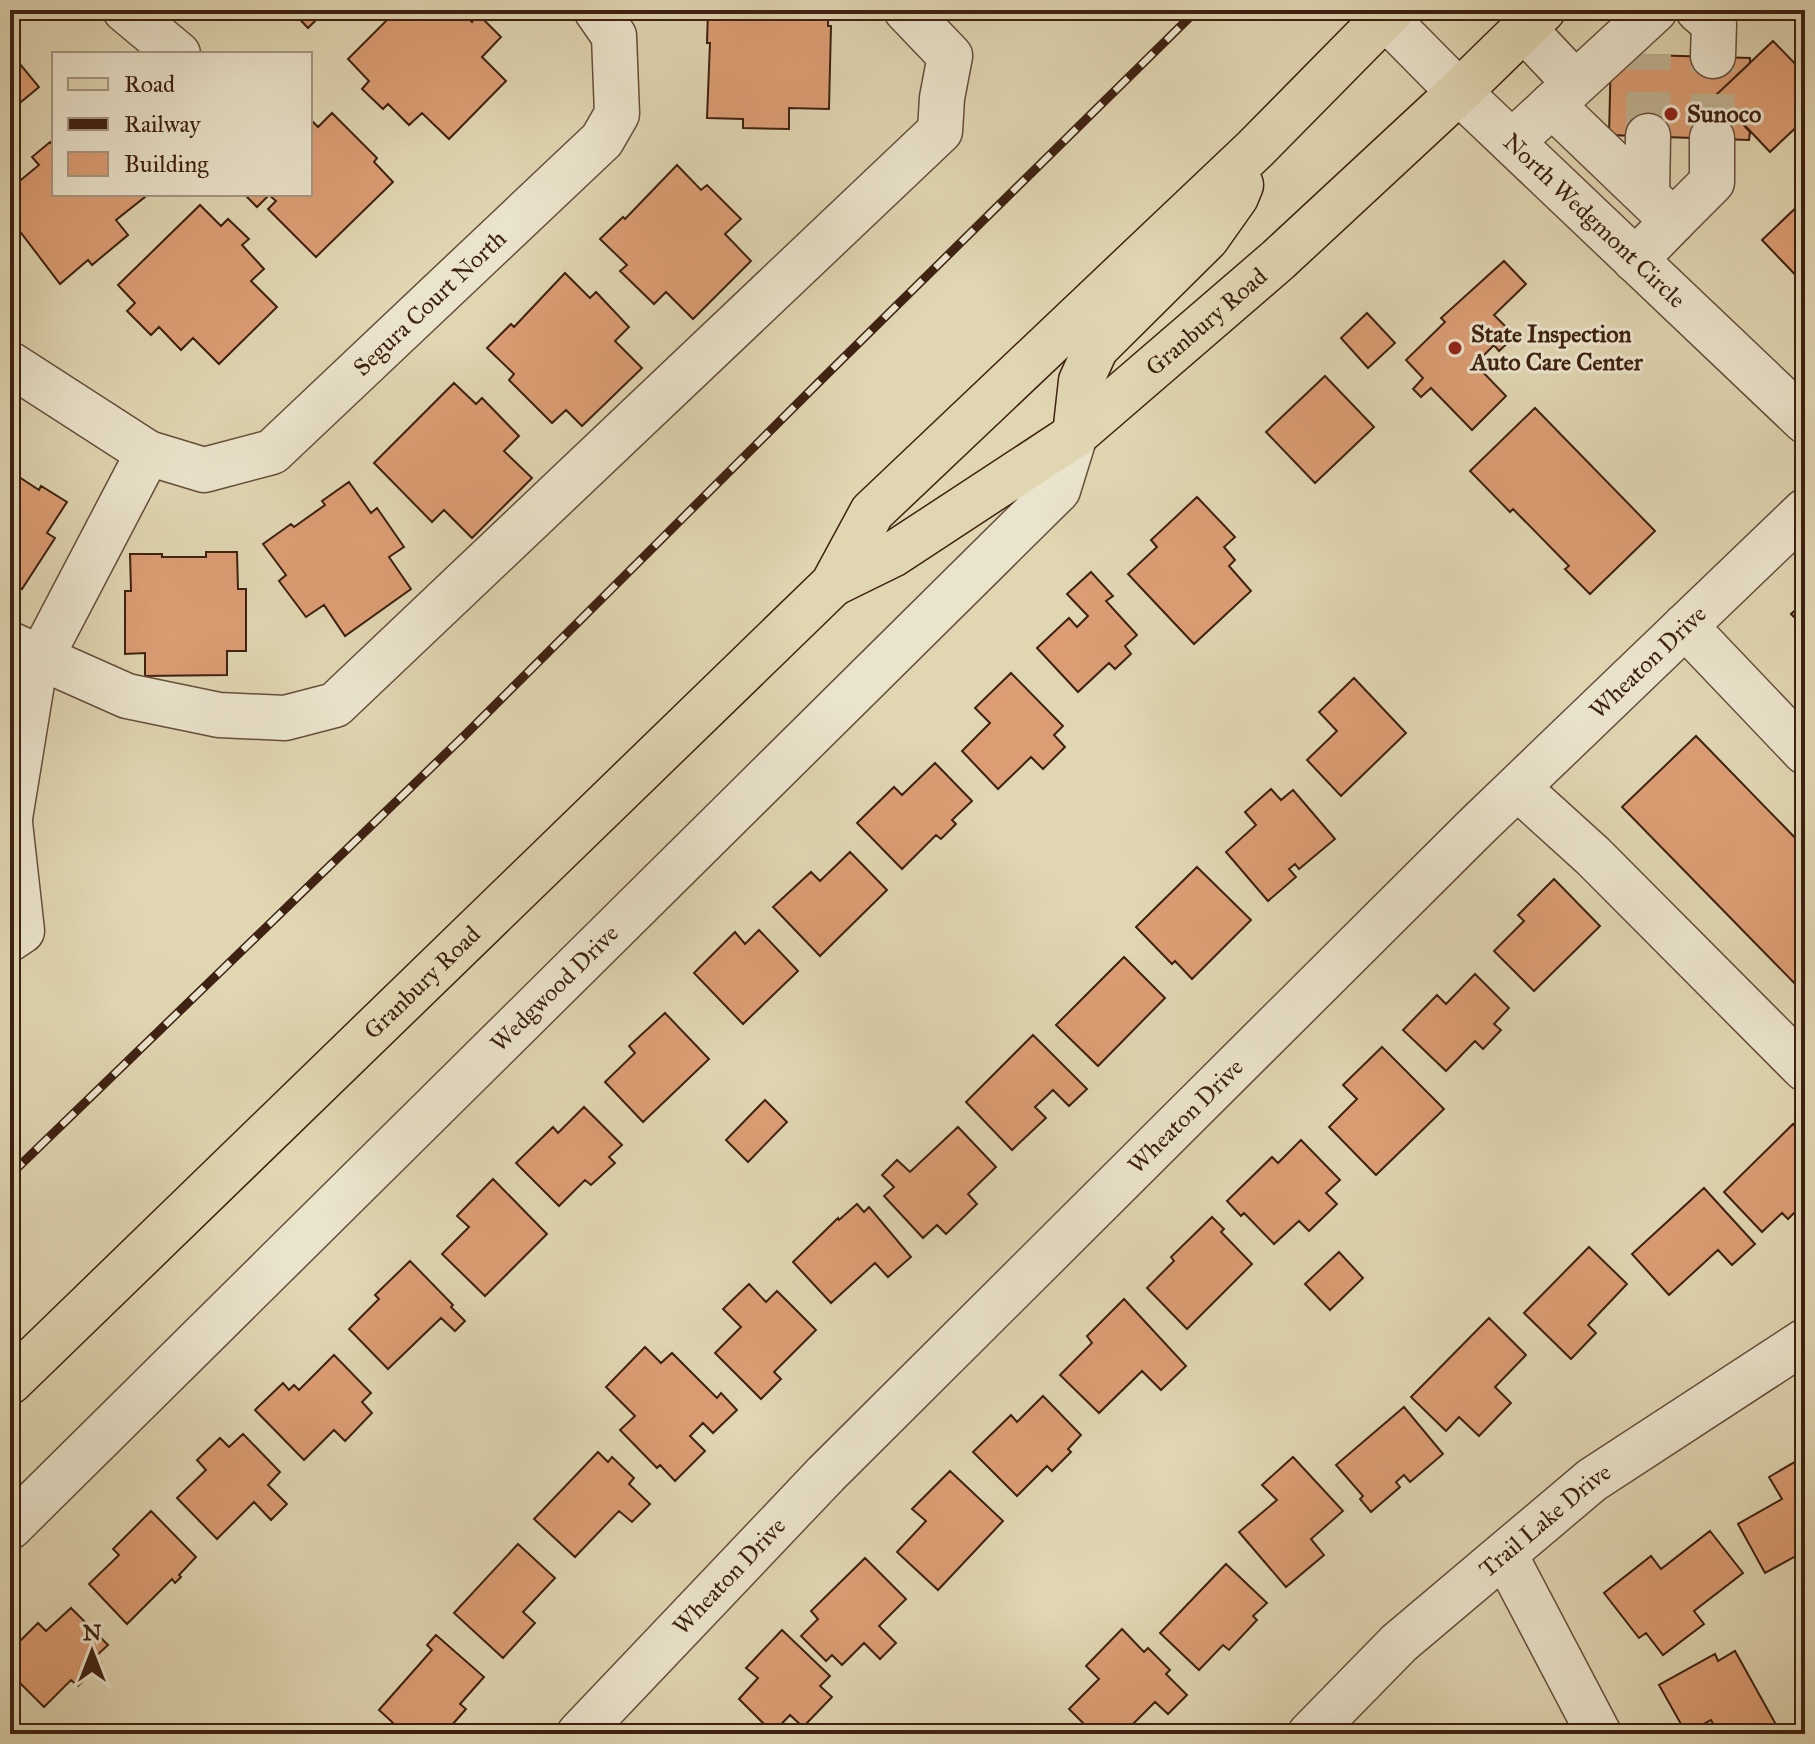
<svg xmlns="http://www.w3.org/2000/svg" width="1815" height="1744" viewBox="0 0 1815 1744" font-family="'IM FELL Great Primer',serif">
<rect width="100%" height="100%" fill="#e0d6b2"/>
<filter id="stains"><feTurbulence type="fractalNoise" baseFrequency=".0025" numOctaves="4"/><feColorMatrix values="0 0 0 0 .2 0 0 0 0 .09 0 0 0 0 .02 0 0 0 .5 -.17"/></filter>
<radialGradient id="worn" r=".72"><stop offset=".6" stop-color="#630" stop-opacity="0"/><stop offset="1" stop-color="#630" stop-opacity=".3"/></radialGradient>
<!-- building -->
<path fill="#dc9d74" stroke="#3e2111" stroke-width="2" d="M291,10h35l-18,18z
M397,10h63l12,12 6,-8 23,23 -19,20 24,24 -57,58 -27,-26 -13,12 -21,-21 -5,5 -21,-20 7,-8 -21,-22z
M744,10h84v16h3l-2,83 -40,-1v21l-46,-1v-9l-36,-1 3,-75h-3l1,-32z
M1773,41l32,33v45l-35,33 -54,-57z
M10,52l29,35 -29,24z
M1611,54l139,4v5l-34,32 34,37 -1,8 -140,-5z
M332,113l45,45 -3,4 19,20 -77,75 -48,-48 8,-8 -7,-6 -12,12 -10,-10 3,-3h60v-75l8,8z
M50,142l4,4v48h89l2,3 -29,23 12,15 -36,30 -4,-5 -28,24 -45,-59 -3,4 -2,-3v-37l29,-24 -7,-8z
M677,165l24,25 6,-5 34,34 -16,15 26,27 -58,58 -27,-27 -12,12 -34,-33 7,-6 -27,-26 23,-22 2,2z
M1805,199v86l-43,-45z
M200,205l21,21 7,-7 21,20 -7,6 22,24 -13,12 26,26 -58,57 -26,-26 -12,12 -22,-23 -8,8 -24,-24 8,-8 -17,-18z
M1504,261l22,23 -32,31 21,21 -16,15 -5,-6 -19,19 31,32 -34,34 -41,-42 -10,9 -8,-8 10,-11 -17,-18 39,-38 -4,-4z
M565,273l25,25 6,-6 33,35 -14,14 27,27 -60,58 -16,-16 -14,13 -43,-43 5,-6 -27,-26 24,-24 3,3z
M1367,313l28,30 -27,25 -27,-30z
M1325,376l49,51 -59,56 -49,-51z
M454,383l22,21 6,-6 37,38 -15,15 28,27 -60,60 -28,-28 -12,12 -58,-59z
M1535,408l120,123 -65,63 -25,-25 4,-3 -56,-57 -3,3 -40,-41z
M10,471l29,19 2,-4 26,16 -20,31 8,5 -33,51 -12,-8z
M349,482l22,31 6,-5 27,39 -15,10 22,32 -66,47 -21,-31 -18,12 -27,-36 7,-6 -23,-31 28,-20 3,3 31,-22 -3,-4z
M1197,497l38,40 -11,10 11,13 -6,6 22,25 -57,53 -66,-70 29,-27 -6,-7z
M206,552h31l1,37h8v62h-19v24l-82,1v-23l-20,1v-63h6l-1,-37h32v3h44z
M1091,572l22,24 -7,5 31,34 -12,11 6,8 -16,15 -6,-6 -31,29 -41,-44 32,-30 8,9 11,-11 -21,-22z
M1805,601v27l-14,-14z
M1011,673l52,53 -9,9 11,12 -22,22 -12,-12 -33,32 -36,-38 28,-28 -15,-15z
M1354,678l52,55 -65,63 -34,-36 30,-29 -18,-19z
M1696,736l109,112v146l-183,-187z
M935,763l37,38 -20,19 4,4 -15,15 -5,-4 -34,34 -45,-46 37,-36 8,8z
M1271,789l10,11 12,-10 42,49 -36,30 -4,-5 -6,5 7,8 -28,24 -42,-49 30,-27 -11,-13z
M850,852l37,38 -67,66 -47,-49 38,-35 9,9z
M1197,867l54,53 -59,59 -17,-18 -3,3 -36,-37z
M1554,879l46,47 -66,65 -40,-40 30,-30 -6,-6z
M759,930l39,41 -55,53 -49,-51 41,-41 10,12z
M1124,957l41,41 -67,68 -42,-41z
M1475,974l34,34 -15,16 7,6 -18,19 -8,-8 -29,30 -43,-41 34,-35 9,9z
M665,1013l44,46 -66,63 -38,-40 30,-29 -6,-7z
M1033,1035l54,54 -18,17 -16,-16 -18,17 11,11 -34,32 -46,-48z
M1382,1047l62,62 -68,66 -47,-48 28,-28 -14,-14z
M765,1100l22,22 -39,40 -22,-22z
M584,1107l38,38 -13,12 6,6 -24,22 -6,-5 -26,26 -43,-43 37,-36 5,6z
M1793,1124l12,12v66l-17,17 -6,-6 -20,19 -38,-40z
M958,1127l38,40 -28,27 9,10 -31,30 -9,-9 -14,13 -39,-42 10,-9 -12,-12 15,-15 13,12z
M1301,1140l39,40 -14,13 11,11 -28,27 -10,-10 -25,23 -30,-31 -3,3 -14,-15 45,-44 6,6z
M493,1179l54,55 -62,62 -43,-42 27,-27 -12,-11z
M1704,1188l51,56 -23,21 -14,-15 -49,45 -37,-41z
M857,1204l7,8 5,-5 42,50 -23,20 -13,-14 -44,40 -38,-41 45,-44 1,2z
M1212,1217l12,12 -3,3 31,32 -65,65 -40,-41 27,-27 -3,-4z
M1589,1247l38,37 -39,41 8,8 -25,26 -47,-46z
M1339,1252l24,26 -33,32 -25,-26z
M410,1261l43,44 -2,2 14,14 -10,10 -14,-13 -53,51 -39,-40 30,-30 -4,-4z
M749,1284l17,18 11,-11 39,39 -42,42 7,7 -20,20 -46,-46 26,-26 -18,-18z
M1124,1299l62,67 -25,24 -19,-19 -43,42 -39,-38 32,-32 -5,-7z
M1489,1318l37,37 -31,32 16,16 -32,33 -20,-19 -13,14 -35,-34z
M645,1347l16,16 11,-10 45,45 4,-5 16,17 -24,23 -10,-10 -13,13 15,15 -30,30 -15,-16 -3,3 -37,-38 15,-14 -29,-29z
M334,1355l37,38 -9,9 10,11 -27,28 -11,-11 -30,30 -49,-50 28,-27 6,7 5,-5 5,5z
M1043,1396l38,39 -13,14 3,3 -19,19 -5,-5 -30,30 -44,-44 38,-37 6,7z
M1404,1407l39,47 -33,28 -6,-7 -8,7 4,5 -29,25 -11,-13 3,-3 -27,-31z
M243,1434l37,38 -12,13 19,19 -16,16 -17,-18 -37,37 -40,-41 29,-28 -9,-10 23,-22 9,9z
M598,1452l10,10 4,-5 22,21 -5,6 21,20 -18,18 -13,-11 -44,46 -41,-38z
M1805,1456v95l-40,22 -27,-49 44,-25 -13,-22z
M1293,1457l50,54 -32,28 13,16 -38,32 -47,-55 38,-32 -15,-15z
M950,1471l53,50 -65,69 -41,-38 29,-31 -14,-12z
M151,1511l45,46 -17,18 2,2 -6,6 -3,-4 -45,45 -38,-40 30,-29 -6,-6z
M1710,1531l33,42 -49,38 10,13 -41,31 -17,-22 -7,5 -35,-45 47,-37 10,13z
M518,1544l37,34 -32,34 12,11 -32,35 -49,-45z
M865,1558l41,41 -27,27 17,17 -16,16 -16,-16 -22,22 -10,-10 -6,6 -25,-25 17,-17 -7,-8z
M1226,1564l41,39 -14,13 4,4 -28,30 -6,-5 -24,25 -39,-37z
M71,1608l37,37 -13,12 6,6 -23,23 -7,-6 -27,27 -34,-34v-22l28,-28 8,8z
M1122,1629l22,23 4,-4 22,22 -4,4 21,21 -19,19 -13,-12 -32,32h-29l-25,-25 30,-30 -13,-13z
M782,1630l48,46 -10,10 12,11 -29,30 -13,-12 -17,18 -34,-34 19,-21 -12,-10z
M436,1635l48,42 -24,27 6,5 -22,25 -6,-5 -5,5h-28l-26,-24 53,-60 -5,-5z
M1735,1651l44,79 -7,4h-53l-8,-14 -25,13 -27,-48 56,-31 3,7z
M10,1713l19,21h-19z"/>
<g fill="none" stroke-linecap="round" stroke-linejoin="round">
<!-- minor-tunnel -->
<path stroke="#c0b292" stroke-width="44" stroke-dasharray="44 22" stroke-linecap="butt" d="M1648,136l1,-82
M1712,138l1,-82"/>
<!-- minor casing -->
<g stroke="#664e39" stroke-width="47">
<g id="minor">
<path d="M125,10l53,44"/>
<path id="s1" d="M1378,10l81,82 346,329"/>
<path d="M1698,10l16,14 -1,32"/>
<path d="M1524,29l51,54"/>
<path d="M1552,105l103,-95"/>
<path d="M1512,142l40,-37 121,116 -38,39"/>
<path d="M1647,195l1,-59"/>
<path d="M1673,221l39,-39v-44"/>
<path id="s2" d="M10,364l138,89 56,17 68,-18 330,-312 15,-26 -3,-78 -18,-26"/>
<path d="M1685,626l120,126"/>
<path d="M10,644l117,52 92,19 66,3 50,-13 605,-574 2,-33 8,-42 -44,-46"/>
<path d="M1518,788l75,68 212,213"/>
<path d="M10,818l24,-147 114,-218"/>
<path d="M10,823l12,108 -12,8"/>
<path id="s3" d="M10,1527l1048,-1037 17,-55"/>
<path d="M1505,1555l94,179"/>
<path id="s4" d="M579,1734l247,-260 651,-648 328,-315"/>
<path id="s5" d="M1310,1734l89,-91 193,-163 213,-139"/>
</g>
</g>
<!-- major casing -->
<g stroke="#3e2111" stroke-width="47">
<g id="major">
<path d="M1075,435l6,-54 15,-33 111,-110 29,-41 5,-12"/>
<path id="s6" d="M833,584l59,-29 183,-120 203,-175 181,-168 84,-82"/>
<path id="s7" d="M10,1382l823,-798 39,-72 383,-363 137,-139"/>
</g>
</g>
<!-- minor -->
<use href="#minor" stroke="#ebe4cd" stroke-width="44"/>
<!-- major -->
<use href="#major" stroke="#e0d6b2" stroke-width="44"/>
<!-- rail casing -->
<g stroke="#3e2111" stroke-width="9">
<path id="rail" d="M10,1175l457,-442 352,-351 378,-372"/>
</g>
<!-- rail -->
<use href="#rail" stroke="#ebe4cd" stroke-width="6" stroke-dasharray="18" stroke-linecap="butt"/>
</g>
<!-- markers -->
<g fill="#8f2418" stroke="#ebe4cd" stroke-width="3">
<circle cx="1671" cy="114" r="8"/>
<circle cx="1455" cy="348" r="8"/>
</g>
<g text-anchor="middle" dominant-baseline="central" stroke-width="6" stroke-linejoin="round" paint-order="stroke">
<!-- poi labels -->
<g font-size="24" font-weight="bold" fill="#3e2111" stroke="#ebe4cd" text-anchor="start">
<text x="1687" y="114">Sunoco</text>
<text x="1471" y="334">State Inspection<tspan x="1471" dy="28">Auto Care Center</tspan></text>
</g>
<!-- street labels -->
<g font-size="24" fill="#3e2111" stroke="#ebe4cd">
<text stroke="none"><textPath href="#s1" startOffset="302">North Wedgmont Circle</textPath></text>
<text stroke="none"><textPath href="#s2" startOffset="510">Segura Court North</textPath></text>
<text stroke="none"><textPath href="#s6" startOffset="458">Granbury Road</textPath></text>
<text stroke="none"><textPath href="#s4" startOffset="1514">Wheaton Drive</textPath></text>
<text stroke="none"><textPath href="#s7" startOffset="574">Granbury Road</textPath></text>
<text stroke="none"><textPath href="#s3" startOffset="766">Wedgwood Drive</textPath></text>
<text stroke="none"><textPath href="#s4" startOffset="866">Wheaton Drive</textPath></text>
<text stroke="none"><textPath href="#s5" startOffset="318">Trail Lake Drive</textPath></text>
<text stroke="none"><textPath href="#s4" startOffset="218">Wheaton Drive</textPath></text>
</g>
</g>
<!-- margin -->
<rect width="1815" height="1744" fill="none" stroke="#e0d6b2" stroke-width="40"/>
<rect x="12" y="12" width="1791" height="1720" fill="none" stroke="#3e2111" stroke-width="4"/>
<rect x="20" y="20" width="1775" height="1704" fill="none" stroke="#3e2111" stroke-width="2"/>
<!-- legend -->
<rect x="52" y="52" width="260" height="144" fill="#ebe4cd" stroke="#a69682" stroke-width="2"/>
<rect x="68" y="78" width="40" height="12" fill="#e0d6b2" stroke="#a69682" stroke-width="2"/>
<text x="124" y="92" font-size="24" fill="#3e2111">Road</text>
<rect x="68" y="118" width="40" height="12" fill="#3e2111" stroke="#a69682" stroke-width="2"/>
<text x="124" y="132" font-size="24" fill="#3e2111">Railway</text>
<rect x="68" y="152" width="40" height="24" fill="#dc9d74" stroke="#a69682" stroke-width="2"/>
<text x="124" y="172" font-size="24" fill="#3e2111">Building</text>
<!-- north arrow -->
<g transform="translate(92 1652)" stroke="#ebe4cd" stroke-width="6" paint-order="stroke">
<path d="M0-6L14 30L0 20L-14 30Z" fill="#3e2111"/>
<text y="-12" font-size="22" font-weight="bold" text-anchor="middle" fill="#3e2111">N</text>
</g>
<rect width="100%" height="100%" filter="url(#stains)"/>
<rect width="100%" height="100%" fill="url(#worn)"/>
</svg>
